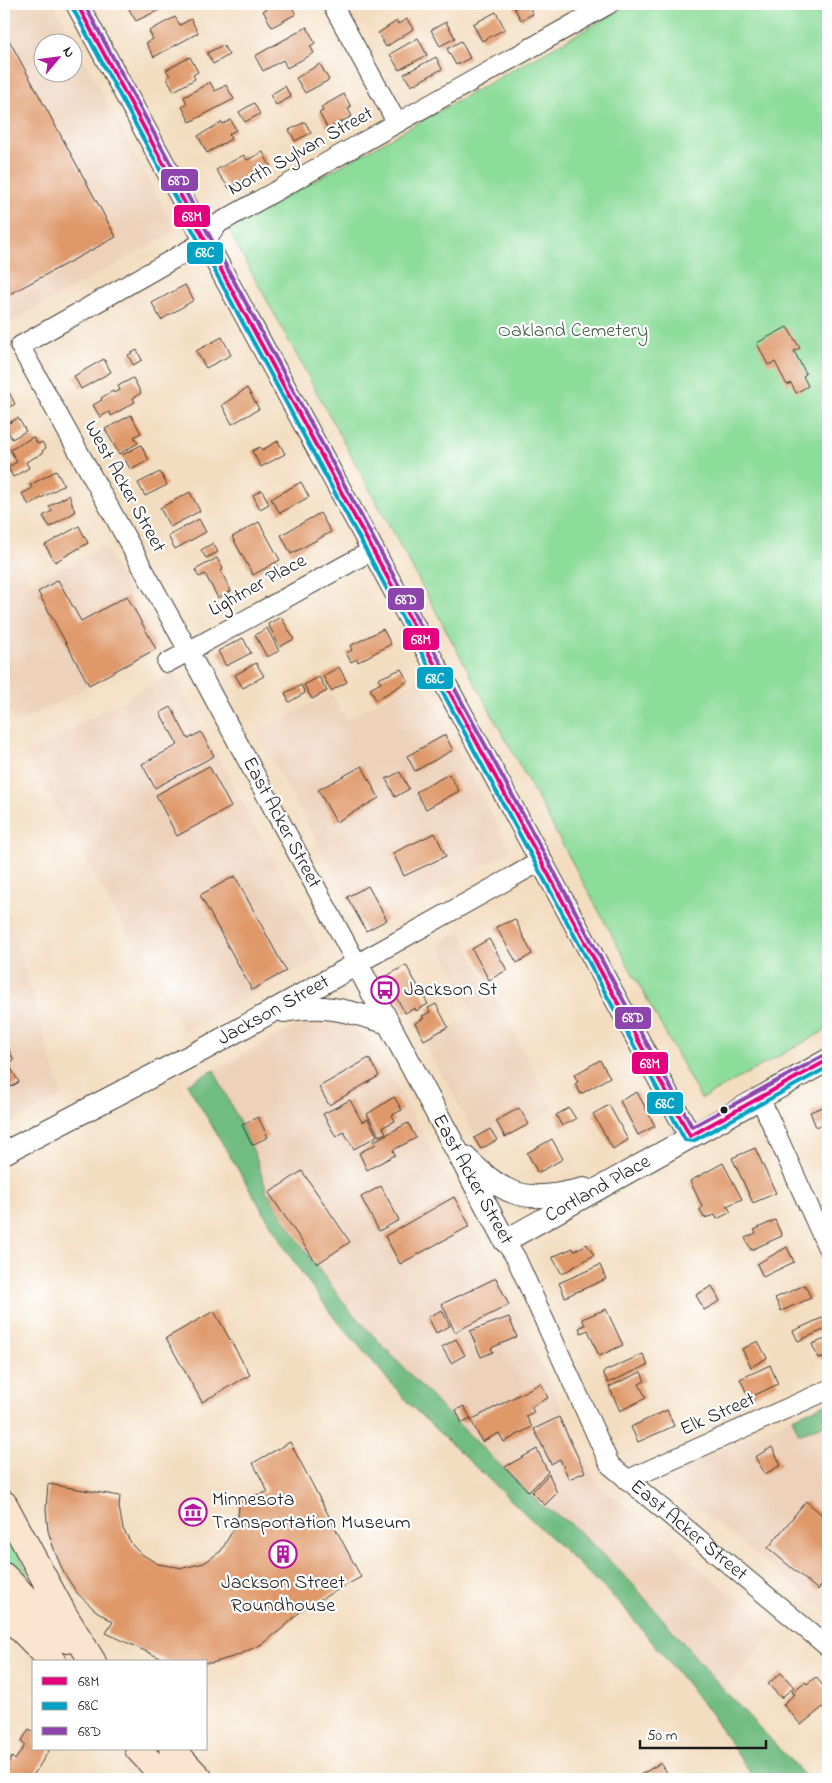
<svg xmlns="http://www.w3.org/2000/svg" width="832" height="1783" viewBox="0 0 832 1783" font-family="'Indie Flower',sans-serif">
<rect width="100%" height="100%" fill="#fff"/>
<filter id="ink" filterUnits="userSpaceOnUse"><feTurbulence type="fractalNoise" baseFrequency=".02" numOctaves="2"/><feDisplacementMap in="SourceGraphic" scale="10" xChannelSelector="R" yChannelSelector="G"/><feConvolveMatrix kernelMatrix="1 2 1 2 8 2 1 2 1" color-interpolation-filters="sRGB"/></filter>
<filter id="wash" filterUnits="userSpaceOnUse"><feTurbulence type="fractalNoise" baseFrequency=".0096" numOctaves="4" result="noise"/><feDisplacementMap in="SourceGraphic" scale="20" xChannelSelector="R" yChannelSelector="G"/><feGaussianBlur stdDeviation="1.12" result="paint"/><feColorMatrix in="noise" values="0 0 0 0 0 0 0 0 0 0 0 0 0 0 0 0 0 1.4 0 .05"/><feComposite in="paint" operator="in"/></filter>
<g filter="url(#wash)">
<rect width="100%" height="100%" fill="#f3ddc0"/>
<!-- built -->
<path fill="#edd1ba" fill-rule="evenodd" d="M4,4h50l122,227 -172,95zM42,42h30v30h-30z
M104,546l56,103 -144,75 -12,-22v-147l9,-4 18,33z
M173,673l151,282 -141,77 -157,-278z
M419,679l92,171 -145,82 -109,-200 74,-39 15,27z
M4,899l58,197 -58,31z
M460,932l94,177 -72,39 -58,-106 51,-27 -37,-71z
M324,1021l16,3 15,5 23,24 117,212 101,217 179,149 -51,59 -95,-110 -58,-56 -30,-19 -148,-147 -42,-46 -41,-54 -43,-66 -12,-38 -41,-84 83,-45z
M792,1418l8,16 28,-11v191l-165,-135 1,-4 7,-4z"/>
<!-- green -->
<path fill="#8cdc9a" stroke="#547c5b" d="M631,4h197v1025l-127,70 -473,-870z
M4,1520l27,61 -27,-24z"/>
<!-- forest -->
<path fill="#71bc82" stroke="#466c4f" d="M214,1070l41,84 12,38 43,66 41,54 87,92 103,101 30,19 58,56 95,110 84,89h-54l-47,-70 -86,-105 -211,-199 -78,-90 -43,-60 -102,-171z
M828,1403v20l-29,11 -7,-16z"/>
<g id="blocks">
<!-- building -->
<path fill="#df9869" d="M131,4h27l3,5 -25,12 -9,-15z
M269,4h21l6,10 -24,13 -9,-16 5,-3 -1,-3z
M512,4h16l5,10 -12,6z
M496,12l9,17 -23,12 -9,-17z
M175,17l5,8 11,-6 7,14 -44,24 -8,-14 7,-4 -4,-8z
M407,19l6,10 -27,18 -8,-14 19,-12 1,3z
M446,22l9,16 -15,8 -9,-16z
M307,27l8,16 -5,3 4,7 -27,15 -4,-8 -20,11 -8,-15z
M4,31l112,206 -110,59 -2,-5z
M418,38l9,17 -28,15 -9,-16z
M461,41l9,17 -14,7 -9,-16z
M223,45l6,10 -16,9 -6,-11z
M190,57l8,15 -5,3 2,4 -21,12 -7,-13 3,-2 -4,-6z
M436,57l6,12 -31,17 -7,-12z
M320,64l9,16 -24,13 -9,-15z
M210,82l5,9 11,-6 8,14 -44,23 -8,-15 5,-3 -3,-7z
M285,86l6,11 -15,8 -6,-10z
M344,94l7,13 -3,2 4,7 -24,13 -9,-16 4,-2 -2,-4z
M254,103l6,11 -15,8 -6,-10z
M231,120l5,10 -7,4 2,5 -24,14 -9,-17 24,-14 1,2z
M305,122l6,11 -16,8 -6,-11z
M263,152l7,14 -36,20 -5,2 -13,-18 28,-15 3,5z
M185,285l9,15 -33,20 -9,-17z
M787,327l13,21 -6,3 12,23 -3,2 5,10 -12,7 -5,-10 -4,2 -12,-23 -7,3 -11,-22z
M222,337l9,18 -25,13 -10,-17z
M137,350l5,10 -9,5 -5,-10z
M104,359l7,13 -30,17 -7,-13z
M133,378l8,15 -8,5 2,4 -24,14 -2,-4 -9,5 -7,-12 9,-5 -1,-2 12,-7 1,2 6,-3 -2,-4z
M6,386l9,18 -11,6v-23z
M247,388l12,21 -27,15 -10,-19z
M131,415l10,18 -7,4 4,6 -19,11 -14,-25z
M18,418l8,13 -14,8 -7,-14z
M33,437l5,7 4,-2 4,6 -4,3 1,2 -17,9 3,6 -16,9 -5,-10 9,-5 -7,-12z
M278,441l7,13 -24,13 -9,-16 8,-4 2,3z
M141,445l8,15 -18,10 -9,-15z
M56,471l8,14 -35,20 -7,-11 10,-6 -2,-3z
M160,472l7,13 -22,11 -7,-13z
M301,482l8,15 -29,16 -9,-14z
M262,490l7,14 -9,5 -7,-14z
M190,492l10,19 -30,16 -10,-19z
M69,495l6,17 -25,15 -7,-11 9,-5 -3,-5z
M320,513l11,19 -40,22 -10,-19z
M199,519l7,13 -31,17 -7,-13z
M259,522l21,38 -27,15 -21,-38z
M79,526l9,17 -33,19 -10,-17z
M213,543l5,9 -12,6 -5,-8z
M217,558l6,11 -2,2 10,20 -13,7 -13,-24 -6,3 -4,-7z
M58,580l23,41 46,-25 29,53 -67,36 -51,-93z
M281,617l13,22 -14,8 -12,-23z
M267,628l12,23 -12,6 -12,-22z
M383,629l8,15 -33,18 -1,-3 -6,3 -5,-9 6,-3 -2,-4z
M243,638l8,15 -25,13 -8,-15z
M256,663l8,13 -21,12 -8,-13z
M339,667l8,15 -16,9 -8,-15z
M401,669l7,12 -32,19 -6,-11 11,-6 -3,-4z
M319,677l8,14 -15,8 -8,-14z
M301,685l4,8 -16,9 -4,-9z
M171,707l17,32 13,-7 13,24 -59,32 -13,-24 36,-19 -18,-32z
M445,735l8,15 -38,21 -8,-15z
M209,766l22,41 -54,29 -21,-41z
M362,766l17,32 -43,24 -18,-32z
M400,772l9,17 -14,8 -9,-18z
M449,774l10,17 -33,18 -10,-17z
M435,833l11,23 -42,20 -11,-23z
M235,876l51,95 -34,19 -52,-95z
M368,886l19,34 -21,11 -19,-34z
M515,919l17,35 -15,9 -21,-36z
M489,939l18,31 -18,10 -17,-31z
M406,965l22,39 -12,7 -1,-3 -10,5 -20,-36z
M436,1004l12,23 -24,13 -9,-17 9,-5 -2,-2 8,-4 -2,-4z
M4,1041l10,19 -6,3 11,19 -15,9z
M369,1058l10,18 -50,29 -10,-18z
M600,1060l10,17 -29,17 -6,-10 3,-2 -4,-7z
M637,1092l18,34 -17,9 -18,-34z
M394,1097l8,13 -10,5 3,6 -12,6 3,6 -7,3 -12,-22z
M350,1100l12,22 6,-3 9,17 -23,13 -10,-17 -8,5 -13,-23z
M609,1105l19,35 -15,9 -20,-35z
M828,1105v17l-12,5 -6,-15z
M519,1108l10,16 -24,13 -9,-16z
M569,1108l7,11 -14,7 -6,-11z
M258,1117l10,20 -16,8 -10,-20z
M408,1123l8,15 -23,12 2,5 -28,15 -8,-17 17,-9 -2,-3z
M490,1129l7,11 -16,9 -7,-11z
M552,1139l11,20 -25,14 -11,-20z
M755,1148l21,45 -23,10 -21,-45z
M723,1163l19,36 -15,7 4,6 -14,7 -2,-4 -11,3 -4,-8 2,-4 -12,-25z
M302,1171l48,71 -33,22 -48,-71z
M381,1186l18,34 -20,11 -18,-34z
M454,1197l16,29 -70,38 -15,-28z
M775,1220l7,16 -31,14 -6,-12 11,-5 -2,-3z
M587,1244l7,11 -32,19 -10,-17 21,-9 1,3z
M787,1247l7,15 -31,15 -6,-13z
M600,1265l6,14 -41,18 -6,-14z
M496,1278l13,27 -54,27 -13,-28z
M805,1285l6,13 -30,13 -6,-13z
M712,1286l8,15 -16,9 -8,-15z
M606,1309l17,36 -24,11 -11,-26 -7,3 -2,-5 6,-3 -3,-6z
M442,1310l8,16 -14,7 -8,-16z
M214,1311l36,64 -48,27 -36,-64z
M509,1317l8,20 -26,11 2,4 -12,5 -11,-26z
M824,1317l4,11 -30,13 -5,-10z
M828,1338v26l-2,1 -4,-8 -4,1 -6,-14z
M456,1339l9,16 -14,8 -9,-16z
M758,1341l9,17 -16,9 -9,-18z
M643,1354l5,11 -40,18 -5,-11z
M770,1365l8,19 -29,14 -9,-19z
M641,1372l4,9 -6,3 7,14 -26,13 -11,-24z
M541,1383l7,15 -17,9 3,5 -8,4 6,11 -28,15 -5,-9 -17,9 -11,-22z
M464,1406l7,13 -9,4 -6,-13z
M667,1410l7,16 -36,16 -7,-15z
M559,1417l26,55 -16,7 -9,-20 -9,5 -17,-35z
M290,1442l71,135 -58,32 -20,19 -21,16 -26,12 -24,7 -43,-1 -63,-29 7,-11 -18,-12 -18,-17 -13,-20 -9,-21 -7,-21 -2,-22 2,-25 72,12 -1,11 4,22 10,17 7,7 18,11 25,4 21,-5 17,-12 16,-28 3,-24 28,-7 -15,-29z
M772,1447l9,18 -16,9 -10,-17z
M537,1449l11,23 -19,20 -24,-25z
M549,1474l8,19 -12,12 -13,-13z
M806,1501l22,19v57l-10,13 -50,-42z
M781,1673l13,14 -13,11 -13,-14z
M816,1677l11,14 -5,4 6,8 -27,22 -18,-21 12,-10 -3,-2 13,-10 2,2z
M29,1729l5,3v17h16l-19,30h-27l4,-7 -4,-3 8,-12 3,3 10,-15 -4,-3z
M661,1763l10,16h-38z"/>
</g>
</g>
<g filter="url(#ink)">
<use href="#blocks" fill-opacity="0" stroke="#3c3935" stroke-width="1"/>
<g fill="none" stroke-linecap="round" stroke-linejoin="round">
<!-- minor casing -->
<g stroke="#3c3935" stroke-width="21">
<g id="minor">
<path d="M332,4l65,119"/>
<path d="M167,663l206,-113"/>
<path d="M541,861l-184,103 -169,-314 -168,-304 185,-105 14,-18 390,-219"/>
<path d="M760,1098l68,151"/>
<path id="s1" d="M505,1241l11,17 94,207 218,182"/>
<path d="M627,1480l201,-90"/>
</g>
</g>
<!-- tertiary casing -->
<g stroke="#3c3935" stroke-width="24">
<g id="tertiary">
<path d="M77,4l613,1132"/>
<path d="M284,1011c42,-8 63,0 102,11"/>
<path id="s2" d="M4,1153l204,-106 149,-83 148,277 323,-181"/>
<path d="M465,1157c43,42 61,46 119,32"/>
</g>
</g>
<!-- secondary casing -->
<g stroke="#3c3935" stroke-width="28">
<path id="secondary" d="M4,1504l59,109 30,49
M4,1576l63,64
M4,1612l49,50
M138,1749l28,30
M172,1749l28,30"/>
</g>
<!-- minor -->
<use href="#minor" stroke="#fff" stroke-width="19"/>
<!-- tertiary -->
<use href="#tertiary" stroke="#fff" stroke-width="22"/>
<!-- secondary -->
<use href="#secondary" stroke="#fce5d0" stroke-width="26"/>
<!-- bus-1 casing -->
<g stroke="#fff" stroke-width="8">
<path id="bus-1" d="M77,4l613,1132 138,-76"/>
</g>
<!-- bus-2 casing -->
<g stroke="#fff" stroke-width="8">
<path id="bus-2" d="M72,7l613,1133 8,1 135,-74"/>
</g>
<!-- bus-3 casing -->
<g stroke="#fff" stroke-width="8">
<path id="bus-3" d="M84,4l608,1123 133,-72"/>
</g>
<!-- bus-1 -->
<use href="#bus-1" stroke="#e5007d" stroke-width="4"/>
<!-- bus-2 -->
<use href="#bus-2" stroke="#01a2c5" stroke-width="4"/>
<!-- bus-3 -->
<use href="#bus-3" stroke="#8e44ad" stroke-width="4"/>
</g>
</g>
<!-- icons -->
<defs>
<g id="bus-ring" transform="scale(1.4375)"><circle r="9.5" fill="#fff" stroke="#b5179e" stroke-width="1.5"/><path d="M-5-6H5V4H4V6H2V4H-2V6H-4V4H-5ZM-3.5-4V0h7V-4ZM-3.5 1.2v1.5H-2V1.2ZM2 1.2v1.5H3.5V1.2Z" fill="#b5179e"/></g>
<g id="museum-ring" transform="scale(1.4375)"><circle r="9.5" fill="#fff" stroke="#b5179e" stroke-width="1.5"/><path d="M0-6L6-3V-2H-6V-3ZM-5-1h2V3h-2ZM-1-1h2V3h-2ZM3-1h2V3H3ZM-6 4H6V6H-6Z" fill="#b5179e"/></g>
<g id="building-ring" transform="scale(1.4375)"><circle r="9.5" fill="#fff" stroke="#b5179e" stroke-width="1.5"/><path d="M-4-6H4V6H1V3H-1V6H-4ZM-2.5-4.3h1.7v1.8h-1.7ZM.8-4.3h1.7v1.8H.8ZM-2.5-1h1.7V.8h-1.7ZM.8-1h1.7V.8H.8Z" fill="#b5179e"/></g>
</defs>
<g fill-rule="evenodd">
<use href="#bus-ring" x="385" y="990"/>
<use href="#museum-ring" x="193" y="1512"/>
<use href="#building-ring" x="283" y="1554"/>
</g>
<!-- markers -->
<circle fill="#1c1c1c" stroke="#fff" stroke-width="2" cx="724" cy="1110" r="4.5"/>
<g text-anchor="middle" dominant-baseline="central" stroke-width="4.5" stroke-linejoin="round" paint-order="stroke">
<!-- street labels -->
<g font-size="20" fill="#1c1c1c" stroke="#fff">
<text transform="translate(301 152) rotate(-29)">North Sylvan Street</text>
<text transform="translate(124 487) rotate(61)">West Acker Street</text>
<text transform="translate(258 586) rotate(-29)">Lightner Place</text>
<text transform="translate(281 823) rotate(62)">East Acker Street</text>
<text stroke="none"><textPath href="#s2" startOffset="305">Jackson Street</textPath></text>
<text transform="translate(472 1180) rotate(61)">East Acker Street</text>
<text stroke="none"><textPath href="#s2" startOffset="821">Cortland Place</textPath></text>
<text transform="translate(718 1415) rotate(-24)">Elk Street</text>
<text stroke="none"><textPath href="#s1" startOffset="350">East Acker Street</textPath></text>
</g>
<!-- park labels -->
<g font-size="20" fill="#435f48" stroke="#fff">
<text x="573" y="331">Oakland Cemetery</text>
</g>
<!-- poi labels -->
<g font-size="20" fill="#1c1c1c" stroke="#fff" text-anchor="start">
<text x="404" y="990">Jackson St</text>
<text x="212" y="1500">Minnesota<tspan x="212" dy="23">Transportation Museum</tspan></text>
<text x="283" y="1583" text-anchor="middle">Jackson Street<tspan x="283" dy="23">Roundhouse</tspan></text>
</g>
</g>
<g stroke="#fff" stroke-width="2">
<rect x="160" y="168" width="39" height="24" rx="5" fill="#8e44ad"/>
<rect x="173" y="204" width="38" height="24" rx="5" fill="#e5007d"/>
<rect x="186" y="241" width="38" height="24" rx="5" fill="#01a2c5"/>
<rect x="387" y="587" width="38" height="24" rx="5" fill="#8e44ad"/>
<rect x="402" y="627" width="38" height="24" rx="5" fill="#e5007d"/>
<rect x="416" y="666" width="38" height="24" rx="5" fill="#01a2c5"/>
<rect x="614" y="1006" width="38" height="24" rx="5" fill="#8e44ad"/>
<rect x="631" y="1051" width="38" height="24" rx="5" fill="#e5007d"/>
<rect x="646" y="1091" width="38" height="24" rx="5" fill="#01a2c5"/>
</g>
<g font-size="14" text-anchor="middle" font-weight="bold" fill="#fff">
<text x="179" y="185">68D</text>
<text x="192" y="221">68M</text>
<text x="205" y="257">68C</text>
<text x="406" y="604">68D</text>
<text x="421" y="644">68M</text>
<text x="435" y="683">68C</text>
<text x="633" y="1022">68D</text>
<text x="650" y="1068">68M</text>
<text x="665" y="1108">68C</text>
</g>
<!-- margin -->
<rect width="832" height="1783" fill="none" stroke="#fff" stroke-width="20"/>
<!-- legend -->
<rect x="32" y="1660" width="175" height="90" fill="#ffffff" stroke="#a4a4a4"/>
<rect x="42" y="1677" width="25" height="8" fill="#e5007d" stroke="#a4a4a4"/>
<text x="78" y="1686" font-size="15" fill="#1c1c1c">68M</text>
<rect x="42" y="1702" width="25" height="8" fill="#01a2c5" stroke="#a4a4a4"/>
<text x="78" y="1710" font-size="15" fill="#1c1c1c">68C</text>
<rect x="42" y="1727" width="25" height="8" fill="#8e44ad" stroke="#a4a4a4"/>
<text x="78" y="1736" font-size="15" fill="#1c1c1c">68D</text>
<!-- north arrow -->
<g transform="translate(58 58) rotate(61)"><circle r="24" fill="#ffffff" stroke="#a4a4a4"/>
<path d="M0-4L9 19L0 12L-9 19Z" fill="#b5179e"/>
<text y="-8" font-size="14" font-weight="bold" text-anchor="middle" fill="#1c1c1c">N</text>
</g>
<!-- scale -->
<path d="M640 1740v8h126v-8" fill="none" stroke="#1c1c1c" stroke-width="2.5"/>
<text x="647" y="1740" font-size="15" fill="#1c1c1c" stroke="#ffffff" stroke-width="4" paint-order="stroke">50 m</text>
</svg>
